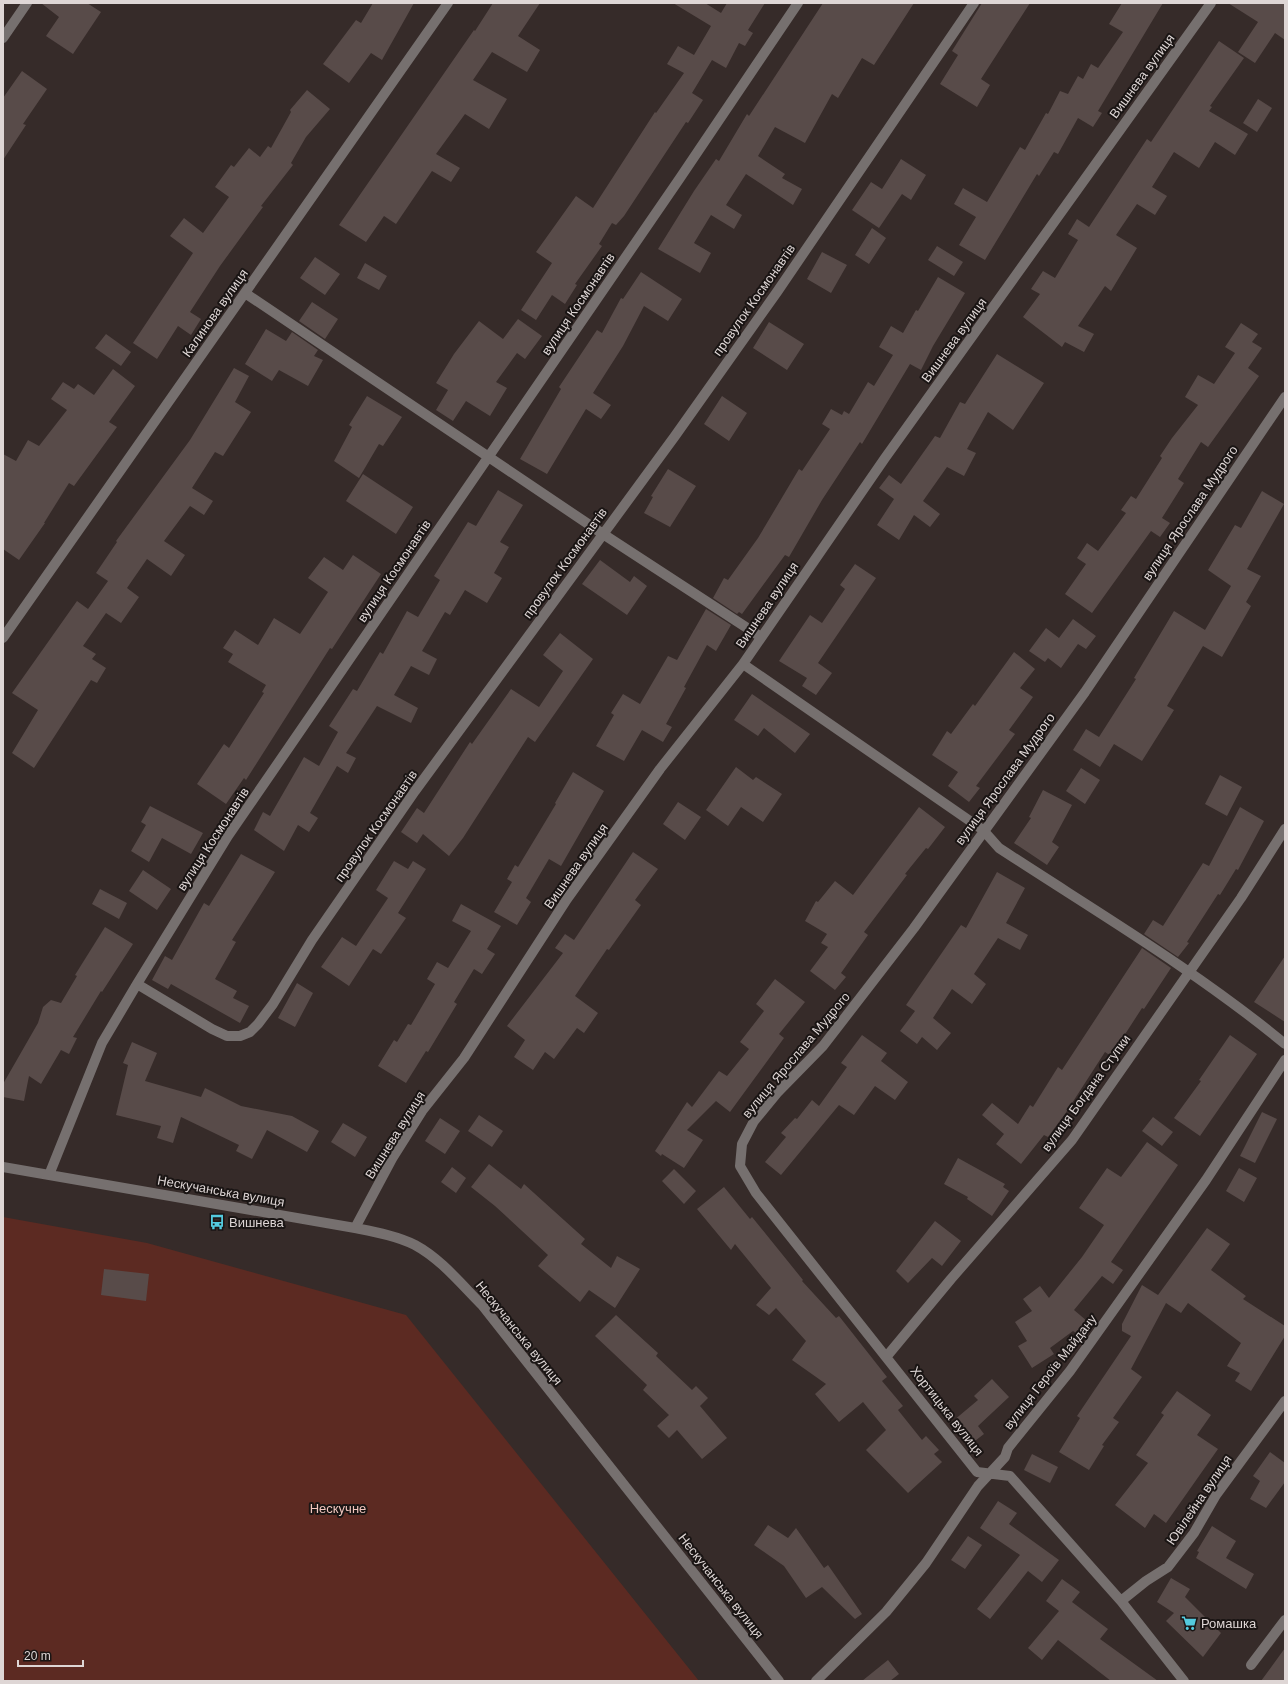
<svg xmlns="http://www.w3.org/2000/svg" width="1288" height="1684" viewBox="0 0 1288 1684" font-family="Helvetica,sans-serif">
<rect width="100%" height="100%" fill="#362b29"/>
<!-- green -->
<path fill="#5c2a22" d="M3,1217l144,26 259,72 293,366h-696z"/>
<!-- building -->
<path fill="#584b49" d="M41,3h46l14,9 -28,42 -27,-18 13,-19z
M373,3h41l-32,57 -11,-7 -22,30 -26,-19 33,-44 5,3z
M493,3h47l-22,33 22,14 -13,22 -35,-20 -19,28 34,19 -18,30 -24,-15 -29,40 24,14 -9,14 -19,-11 -36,53 -12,-8 -18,26 -27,-17 135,-195 1,1z
M673,3h32l16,10 6,-10h38l-17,27 5,3 -8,13 -6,-3 -13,25 -14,-8 -20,33 11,7 -15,23 -2,-1 -62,94 -8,9 -4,-2 -13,21 3,2 -27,38 2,1 -12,19 -13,-9 -16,25 -15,-10 31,-47 -16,-11 40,-56 17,12 62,-96 1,1 28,-40 -17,-9 11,-18 16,9 17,-29z
M823,3h91l-40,62 -12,-7 -24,40 -6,-4 -27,49 -30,-16 -17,29 27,18 -3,4 20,11 -9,16 -47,-31 -20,31 16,10 -8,14 -23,-14 -17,28 17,10 -11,20 -42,-24 36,-58 22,-32 3,2 28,-47 2,2z
M982,3h48l-49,76 9,6 -13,22 -37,-23 18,-29 -6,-4z
M1122,3h41l-65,108 4,2 -9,14 -15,-9 -20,36 -4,-2 -15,24 -2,-2 -52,86 -26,-15 17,-28 -22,-13 9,-16 24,14 33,-55 5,3 21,-37 2,1 12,-23 8,3 10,-18 5,3 8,-15 7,4 25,-36 -14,-8z
M1228,3h57v37l-10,-7 -20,30 -17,-11 20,-30z
M1219,41l25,17 -34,48 2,1 -3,4 39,23 -13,21 -20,-13 -16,26 -25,-16 -22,35 15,9 -12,19 -18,-11 -21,31 21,13 -26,43 -6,-5 -27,40 16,8 -10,18 -19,-10 -3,5 -39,-30 17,-23 -9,-5 12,-18 12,7 23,-38 -10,-6 9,-15 12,8 58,-88 4,3z
M22,71l25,18 -24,35 3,1 -23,35v-62z
M307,90l23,19 -24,28 -15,26 2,2 -32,41 2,1 -43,59 -30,46 11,7 -10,16 -13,-9 -21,33 -24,-16 60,-90 -23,-17 14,-18 19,15 26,-36 -14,-10 16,-22 3,2 15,-19 11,9 8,-11 3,2 20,-36 -1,-2z
M1258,99l14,9 -15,24 -14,-9z
M901,159l25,16 -15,25 -9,-6 -23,34 -27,-18 19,-28 11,7z
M872,228l14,10 -17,26 -14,-9z
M937,246l26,16 -9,14 -26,-16z
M822,252l25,13 -16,28 -24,-14z
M315,257l25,17 -15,21 -25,-17z
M365,263l22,13 -8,14 -22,-12z
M641,272l41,27 -14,22 -24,-15 -21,40 -30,47 18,12 -10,14 -15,-10 -39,65 -27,-15 41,-70 -2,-2 38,-57 5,3 19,-35 2,1z
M938,277l27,16 -32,53 -12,24 -11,-6 -48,80 -2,-2 -38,58 -33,57 -4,-2 -43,59 -3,-2 -2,2 -24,-16 11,-20 4,2 30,-42 41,-69 3,2 28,-42 -8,-5 9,-15 11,6 2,-4 5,3 19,-32 6,4 19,-31 -14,-8 12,-21 12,7 13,-23 2,1z
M312,302l26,17 -13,20 -26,-18z
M518,319l24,17 -17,23 -8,-6 -21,29 11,6 -17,28 -24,-15 -13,20 -17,-11 12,-20 -12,-7 18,-29 25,-33 24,18z
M769,322l35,22 -17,26 -34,-22z
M1241,323l17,11 -6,8 10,6 -14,20 11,8 -51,71 -7,-5 -23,37 6,4 -22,35 8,5 -10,14 -9,-6 -59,82 -27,-19 21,-30 -9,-6 10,-15 11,8 28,-38 -5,-3 10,-14 5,3 26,-41 -2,-2 12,-18 26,-33 -13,-8 13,-22 16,9 21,-31 -10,-6z
M266,329l20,12 6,-9 26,18 -4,6 9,4 -15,26 -29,-16 -7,11 -27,-17z
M106,334l25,18 -10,14 -26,-18z
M997,354l47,29 -31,47 -25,-18 -21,37 9,4 -12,23 -17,-9 -24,34 17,13 -10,13 -16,-12 -15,25 -22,-15 17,-26 -15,-11 10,-13 12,9 34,-48 5,2 20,-36 5,2z
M234,368l15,8 -14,26 16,10 -28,44 -8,-4 -23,36 21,13 -9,14 -14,-9 -26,35 21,14 -14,21 -24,-17 -20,29 12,9 -18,26 -15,-10 -23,33 13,8 -4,5 14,9 -9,15 -6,-3 -57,88 -22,-15 26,-43 -26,-17 65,-92 11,8 20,-28 -12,-8 21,-31 -1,-1 74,-101z
M113,369l22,17 -26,36 8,5 -43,59 -5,-3 -25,40h1l-26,37 -16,-11v-95l13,7 12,-21 11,6 28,-36 -16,-11 12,-17 11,7 4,-5 16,11z
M367,396l35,21 -19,29 -4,-2 -20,34 -25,-17 18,-34 -3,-2z
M722,396l25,17 -18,28 -25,-17z
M668,469l28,17 -26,41 -26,-14 9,-16 -2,-1z
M363,474l50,33 -17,27 -50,-33z
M498,490l25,15 -23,37 9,5 -15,26 8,5 -15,25 -22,-13 -15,25 -5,-3 -23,39 15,8 -8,16 -18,-9 -17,29 24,13 -7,15 -34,-17 -31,47 10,5 -8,15 -11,-7 -27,47 8,5 -9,14 -11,-7 -14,26 -30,-21 9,-18 7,4 34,-59 15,9 19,-34 -9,-6 24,-37 4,2 23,-39 3,2 24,-43 11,6 22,-37 -6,-4 34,-54 8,4z
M1262,491l22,13 -37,65 14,7 -15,26 5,4 -29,51 -19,-11 -36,60 7,4 -32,51 -28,-17 -14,23 -27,-17 13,-21 13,8 37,-58 -2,-1 40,-67 31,19 26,-44 -23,-16 27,-45 6,3z
M353,555l28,19 -49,75 -2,-1 -84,132 -2,-2 -18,26 -29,-20 27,-40 5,4 35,-55 -2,-1 4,-7 -38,-23 5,-8 -10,-6 12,-18 23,15 16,-27 26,16 28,-42 -20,-14 16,-21 19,13z
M600,560l30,22 4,-6 13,10 -20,29 -45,-31z
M855,564l21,14 -58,85 14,10 -16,22 -14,-9 5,-8 -28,-17 31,-46 12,8 23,-34 -5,-4z
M706,609l25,16 -15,26 -9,-6 -23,42 2,1 -20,36 6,3 -9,15 -21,-12 -18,31 -28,-15 18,-31 -3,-2 12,-19 17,10 28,-48 9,4z
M1073,619l23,17 -10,13 -8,-5 -17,24 -13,-10 -3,4 -16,-11 17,-23 13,10z
M560,633l33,26 -58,83 -7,-5 -65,101 -14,18 -26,-22 -6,9 -16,-11 16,-24 7,5 46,-71 2,2 39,-55 28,18 24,-36 -20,-16z
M1014,652l21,17 -15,19 13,9 -24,33 6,4 -39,52 4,2 -11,14 -21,-16 10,-14 -26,-17 15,-24 4,3 22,-30 2,2z
M752,694l58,40 -15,19 -31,-25 -6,8 -24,-16z
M736,767l17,13 3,-3 26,17 -19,28 -22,-15 -13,19 -22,-16z
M1081,768l19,12 -15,24 -19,-13z
M573,772l31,19 -43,75 -12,-7 -23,39 5,4 -14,23 -23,-13 18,-30 -5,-3 8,-14 3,2 38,-63 -1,-1z
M1220,775l22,12 -15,29 -22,-12z
M1043,790l29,15 -20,37 7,5 -12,18 -33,-22 17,-25 -2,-1z
M678,802l23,15 -16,23 -22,-16z
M150,806l53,27 -12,21 -29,-16 -13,24 -18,-11 15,-26 -5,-3z
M919,807l26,20 -17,22 -2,-1 -21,26 2,1 -43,57 4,3 -27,38 5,4 -11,13 -25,-19 18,-24 -7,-4 6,-9 -22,-13 11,-20 2,1 17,-21 18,14z
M1240,807l24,14 -26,49 -2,-1 -16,26 -2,-1 -31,48 2,1 -11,14 -34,-23 9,-14 10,6 40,-63 6,3z
M633,852l25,17 -23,31 6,5 -32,45 -2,-1 -32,47 23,17 -14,20 -7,-5 -23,31 -9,-7 -12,18 -19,-13 11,-17 -18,-14 56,-73 -8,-5 10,-14 9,6z
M241,854l34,18 -43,68 4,2 -21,37 22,12 -4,7 16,8 -9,17 -69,-39 -3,5 -16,-9 13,-24 7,4 32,-57 5,3z
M394,861l14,8 5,-8 13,8 -28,44 8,5 -25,36 -8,-5 -24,37 -28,-19 21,-30 14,9 32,-48 -12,-8z
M143,870l28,19 -14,21 -28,-19z
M997,872l28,16 -19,35 22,12 -8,15 -22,-12 -24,36 12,10 -14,20 -20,-15 -19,29 18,15 -14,17 -15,-13 -5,7 -17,-13 15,-20 -9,-6 55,-80 5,3z
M100,889l27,14 -8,16 -27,-15z
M461,904l40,22 -14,23 8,5 -13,20 -8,-5 -20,33 3,2 -29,48 -2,-1 -20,32 -28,-17 16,-26 3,2 11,-18 3,1 24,-41 -8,-5 10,-17 11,6 23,-37 -19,-10z
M105,927l28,17 -31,48 -1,-1 -28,46 4,1 -8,16 -8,-4 -20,34 -12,-8 -5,25 -21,-4v-13l35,-61 5,-16 8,-7 10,3 16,-27 -2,-1z
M1142,948l29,20 -27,41 -2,-1 -31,48 -6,-4 -40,62 -17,23 -4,-2 -23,29 -25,-20 8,-10 -22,-19 10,-12 26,21 12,-19 3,2 25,-40 4,3z
M1285,956v66l-31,-20z
M775,979l30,23 -26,32 5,4 -54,74 -14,-11 -29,29 16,10 -19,28 -22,-14 -1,2 -6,-5 32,-49 5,5 27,-36 8,5 22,-27 -9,-7 24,-31 -8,-7z
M297,983l16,10 -18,34 -17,-9z
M862,1035l25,18 -6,8 27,21 -13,18 -20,-14 -21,29 -15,-10 -58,70 -16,-13 21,-25 -5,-4 14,-15 2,1 15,-19 7,6 28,-39 -6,-4z
M1230,1035l27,19 -57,82 -26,-18 27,-37 -2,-1z
M132,1042l25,11 -12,28 56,16 4,-9 36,18 51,10 27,15 -12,21 -40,-22 -15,29 -16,-8 3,-6 -58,-28 -8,26 -16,-5 4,-12 -45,-11 12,-50 -5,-2z
M1262,1112l15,7 -22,44 -15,-7z
M479,1115l24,16 -11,16 -24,-16z
M1153,1117l20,15 -11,14 -20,-15z
M440,1118l20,13 -15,23 -20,-13z
M343,1123l24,14 -12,20 -24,-15z
M1147,1142l31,23 -67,97 12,8 -10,14 -11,-8 -28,34 13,11 -11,12 -3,-2 -23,17 4,6 -22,14 -14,-22 9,-5 -12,-19 17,-11 -9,-12 17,-13 9,12 33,-41 22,-32 -25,-17 28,-40 14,9z
M958,1158l47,26 -2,3 6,4 -17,25 -25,-17 1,-2 -24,-13z
M489,1164l32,25 3,-5 61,55 -4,5 30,24 6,-12 23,13 -25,39 -26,-18 -9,12 -42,-36 10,-11 -53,-49 -24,-19z
M452,1167l14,11 -10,15 -15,-11z
M1239,1168l18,10 -13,24 -18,-11z
M674,1169l22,22 -12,13 -22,-23z
M724,1187l26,32 2,-2 51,63 -1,1 34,37 3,-2 48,61 -5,4 21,25 -5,4 24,30 4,-4 13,14 -5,4 8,8 -34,31 -42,-43 20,-20 -23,-28 -24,20 -24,-28 11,-10 -34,-24 14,-19 -30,-33 -7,7 -13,-10 15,-17 -36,-44 -4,6 -34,-41z
M935,1221l26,20 -19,25 -10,-8 -24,25 -12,-12z
M1207,1228l23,16 -19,26 35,26 -3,3 42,27v10l-34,55 -16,-10 5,-8 -13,-7 14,-23 -53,-40 -7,10 -15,-10 -35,66 11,8 -29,41 6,4 -17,23 2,1 -15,24 -30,-18 21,-34 -3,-2 54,-80 -9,-5v-7l20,-39 16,10z
M104,1269l45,5 -3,27 -45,-6z
M616,1315l42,38 -2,3 36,34 4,-4 12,12 -8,8 27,32 -25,21 -25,-29 -8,8 -12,-12 12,-11 -26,-25 4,-5 -52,-49z
M992,1379l17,18 -31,29 6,8 -13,10 -18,-23 25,-21 -4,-4z
M1177,1391l34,24 -14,20 21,14 -52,74 -12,-9 -9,14 -30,-23 33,-42 -12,-8 28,-40 -3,-2z
M1270,1452l15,11v19l-19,26 -16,-9 10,-18 -7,-5z
M1032,1454l26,13 -8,16 -26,-13z
M998,1501l19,12 -8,11 50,36 -17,22 -14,-11 -38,48 -13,-10 43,-54 -40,-27z
M768,1525l20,13 8,-10 28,40 4,-3 34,49 -7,5 -33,-32 -16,11 -22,-32 -30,-21z
M1212,1526l24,15 -10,17 28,16 -8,15 -50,-31 3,-6 -2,-1z
M968,1536l14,9 -17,24 -14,-9z
M1171,1578l19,11 -5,8 36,36 -18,24 -37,-36 8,-8 -17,-11z
M1062,1579l18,13 -8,10 36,27 -8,10 58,42h-47l-53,-41 -16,20 -14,-12 31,-37 -13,-10z
M1285,1648v33h-24z
M888,1660l11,14 -9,7h-28z"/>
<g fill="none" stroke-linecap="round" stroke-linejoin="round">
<!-- minor -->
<path stroke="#76706f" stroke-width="10" d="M3,38l24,-35
M245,293l358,241 158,103
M3,638l445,-635
M743,664l240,166 16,18c96,63 198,123 286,196
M137,984l75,45 15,7h13l10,-4 8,-8 15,-20 39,-64 103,-149 260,-355 102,-144 197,-289
M3,1167l352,61c20,4 42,8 60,17 26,14 46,39 67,60l297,376
M49,1175l53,-132 35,-59 91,-148 452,-658 118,-175
M355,1228l38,-71 29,-46 42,-53 103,-159 93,-130 83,-105 142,-206 326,-455
M887,1356l64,-77 121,-139 169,-242 44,-69
M1121,1601l25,-20 22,-14 26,-34 22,-38 69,-94
M1251,1665l34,-45
M816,1681l70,-69 40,-49 52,-77 27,-29 3,-9 62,-77 136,-191 79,-120
M1184,1681l-63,-80 -111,-125 -33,-4 -221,-279 -16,-27 2,-22 12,-23 23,-28 46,-47 91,-118 171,-236 200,-295"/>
</g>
<!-- icons -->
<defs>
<g id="bus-bare" transform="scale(1.2)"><path d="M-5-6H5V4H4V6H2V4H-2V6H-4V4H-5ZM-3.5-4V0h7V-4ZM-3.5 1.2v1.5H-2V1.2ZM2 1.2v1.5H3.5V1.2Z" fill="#54cade" stroke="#1a1514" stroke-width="2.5" paint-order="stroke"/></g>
<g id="supermarket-bare" transform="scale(1.2)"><path d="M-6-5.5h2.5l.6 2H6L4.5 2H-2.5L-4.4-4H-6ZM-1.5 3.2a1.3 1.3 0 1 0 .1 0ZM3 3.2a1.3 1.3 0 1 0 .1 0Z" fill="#54cade" stroke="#1a1514" stroke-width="2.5" paint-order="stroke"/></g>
</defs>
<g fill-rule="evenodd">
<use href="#bus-bare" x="217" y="1222"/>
<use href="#supermarket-bare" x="1189" y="1623"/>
</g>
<g text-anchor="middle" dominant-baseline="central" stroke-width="4" stroke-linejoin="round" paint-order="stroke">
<!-- street labels -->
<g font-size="13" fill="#ded6d5" stroke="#1a1514">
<text transform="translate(1142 76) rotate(-54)">Вишнева вулиця</text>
<text transform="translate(754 300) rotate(-55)">провулок Космонавтів</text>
<text transform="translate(578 304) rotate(-56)">вулиця Космонавтів</text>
<text transform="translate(215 313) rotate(-55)">Калинова вулиця</text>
<text transform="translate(954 340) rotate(-54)">Вишнева вулиця</text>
<text transform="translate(1190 513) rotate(-56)">вулиця Ярослава Мудрого</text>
<text transform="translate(565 563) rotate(-54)">провулок Космонавтів</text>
<text transform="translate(394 571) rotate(-56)">вулиця Космонавтів</text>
<text transform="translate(767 605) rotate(-56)">Вишнева вулиця</text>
<text transform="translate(1005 779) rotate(-54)">вулиця Ярослава Мудрого</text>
<text transform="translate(376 826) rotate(-55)">провулок Космонавтів</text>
<text transform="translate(213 839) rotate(-57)">вулиця Космонавтів</text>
<text transform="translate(576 866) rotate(-55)">Вишнева вулиця</text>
<text transform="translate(796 1055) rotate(-50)">вулиця Ярослава Мудрого</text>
<text transform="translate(1086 1093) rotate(-54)">вулиця Богдана Ступки</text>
<text transform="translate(395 1135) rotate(-58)">Вишнева вулиця</text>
<text transform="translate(221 1191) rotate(10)">Нескучанська вулиця</text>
<text transform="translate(519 1333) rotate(51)">Нескучанська вулиця</text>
<text transform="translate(1050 1372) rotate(-52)">вулиця Героїв Майдану</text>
<text transform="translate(947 1411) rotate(52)">Хортицька вулиця</text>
<text transform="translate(1199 1500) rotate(-56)">Ювілейна вулиця</text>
<text transform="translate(721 1586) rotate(52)">Нескучанська вулиця</text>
</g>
<!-- poi labels -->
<g font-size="13" fill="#ded6d5" stroke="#1a1514" text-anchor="start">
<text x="229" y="1222">Вишнева</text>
<text x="1201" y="1623">Ромашка</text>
</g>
<!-- park labels -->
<g font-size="13" fill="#f1c6be" stroke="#1a1514">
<text x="338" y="1508">Нескучне</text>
</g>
</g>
<!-- border -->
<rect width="1288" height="1684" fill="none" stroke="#ded6d5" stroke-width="8"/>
<!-- scale -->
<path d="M18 1660v6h65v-6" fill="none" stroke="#ded6d5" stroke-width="2"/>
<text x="24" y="1660" font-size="12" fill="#ded6d5" stroke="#1a1514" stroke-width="3" paint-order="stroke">20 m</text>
</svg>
